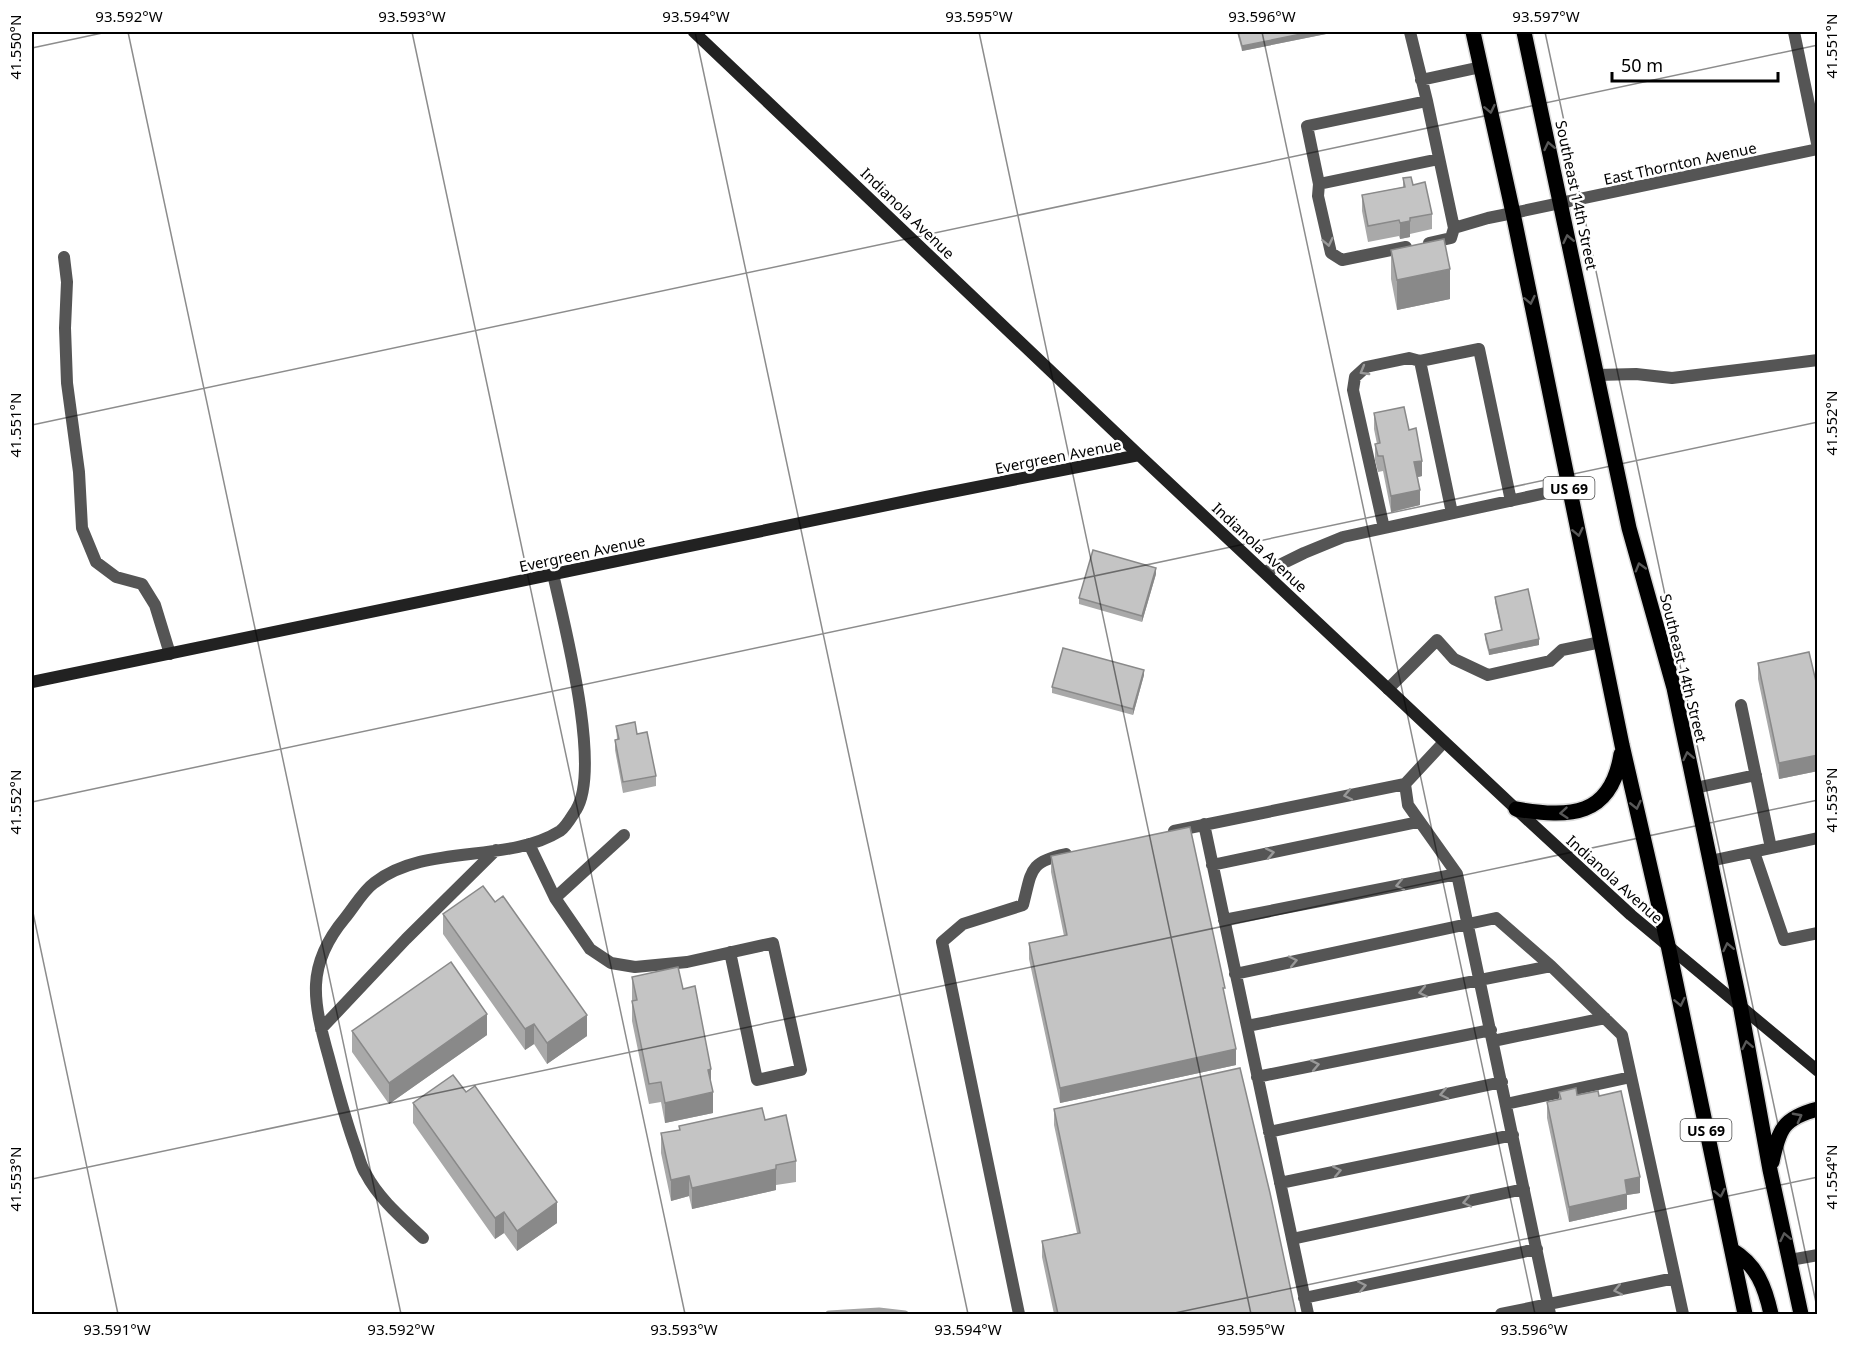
<svg xmlns="http://www.w3.org/2000/svg" width="1849" height="1346" viewBox="0 0 1849 1346" font-family="'Noto Sans',sans-serif">
<rect width="100%" height="100%" fill="#fff"/>
<g fill="none" stroke-linecap="round" stroke-linejoin="round">
<!-- stream -->
<path stroke="#a3a3a3" stroke-width="7" d="M829,1314l50,-3 26,3"/>
<!-- primary casing -->
<g stroke="#dbdbdb" stroke-width="18">
<path id="primary" d="M1473,32l40,181 109,532 46,200 77,369
M1524,32l105,496 45,160 66,316 30,166 31,144
M1516,809c54,9 95,8 105,-55
M1772,1162c7,-33 11,-44 46,-53
M1732,1250c25,15 33,37 39,64"/>
</g>
<!-- lane -->
<path stroke="#555" stroke-width="12" d="M1410,32l17,69 27,127 34,-10 25,-5
M1421,80l60,-13
M1427,101l-120,25 12,58 120,-25
M1319,184l-1,12 13,57 11,7 64,-13
M1429,243l22,-5 3,-10
M64,257l3,25 -2,46 2,55 12,89 3,56 14,34 20,15 26,7 13,21 15,49
M1597,375l39,-1 36,4 146,-18
M1452,513l-32,-152 59,-12 32,152
M1384,528l-31,-138 2,-13 11,-10 43,-9 11,3
M1265,572l39,-19 39,-16 226,-49
M1388,689l49,-49 17,19 34,16 62,-14 12,-11 39,-8
M1741,705l30,143
M1444,742l-39,42 3,21 49,69 93,440
M1695,788l61,-13
M1204,824l104,490
M1174,831l231,-47
M529,844l26,54 35,51 21,14 24,4 52,-5 86,-19 28,127 -44,10 -27,-128
M1754,852l30,88 34,-7
M1710,861l108,-23
M1212,865l206,-43
M555,898l69,-63
M1224,920l233,-46
M1235,974l261,-56 55,48 71,69 61,279
M1247,1026l304,-60
M321,1029l85,-90 90,-89
M1493,1041l112,-23
M1257,1077l234,-47
M1506,1104l125,-27
M1269,1132l233,-50
M1280,1183l233,-48
M423,1238c-20,-19 -44,-39 -57,-64 -5,-7 -7,-17 -10,-25 -11,-30 -19,-61 -27,-91 -16,-57 -24,-92 16,-140 9,-11 18,-27 29,-35 51,-40 133,-19 186,-52 6,-4 12,-15 16,-21 26,-41 -12,-187 -23,-236
M1292,1239l232,-50
M1790,1260l28,-5
M1304,1298l233,-49
M1019,1314l-77,-372 21,-18 60,-19c9,-34 5,-43 43,-51
M1501,1314l174,-36"/>
<!-- street -->
<path stroke="#555" stroke-width="12" d="M1794,32l24,116
M1513,213l305,-64"/>
<!-- secondary -->
<path stroke="#222" stroke-width="12" d="M694,32l445,423 377,354 115,106 187,156
M32,682l894,-185 213,-42"/>
<!-- primary -->
<use href="#primary" stroke="#000" stroke-width="15"/>
</g>
<!-- wall -->
<path fill="#a9a9a9" d="M1237,32h99l-94,19z
M1403,178l10,7 19,29v15l-22,5v3l-10,2 -1,-3 -31,6 -6,-31v-16l41,-8z
M1391,250l59,49 -53,11 -6,-31z
M1374,413l48,63 -4,1 2,28 -29,7 -8,-41 -5,1 -3,-12v-16h2l-3,-15z
M1156,574l-14,48 -63,-18v-6z
M1495,597l44,48 -50,10 -4,-16v-5l16,-4 -6,-28z
M1758,663l60,27v81l-39,8 -21,-100z
M1144,675l-11,40 -81,-22v-6z
M616,726l21,8 19,42v10l-33,7 -8,-43v-10l2,-1z
M1051,856l174,142 11,67 -176,38 -31,-144v-16l35,-7 -13,-64z
M495,902l92,134 -40,28 -13,-20 -9,6 -82,-116v-20z
M632,977l51,12 28,97 2,27 -48,10 -4,-21 -12,2 -17,-83z
M352,1031l135,4 -98,69 -37,-52z
M1559,1092l18,3 22,1 41,97 -13,2v14l-58,13 -22,-104v-16l12,-3z
M413,1103l144,120 -40,28 -13,-18 -9,6 -82,-116z
M1054,1109l242,205h-242l-12,-57v-16l35,-8 -23,-108z
M765,1120l31,41v21l-20,3v5l-84,19 -3,-13 -18,5 -10,-48v-20l18,-3v-4z"/>
<!-- shaded-wall -->
<path fill="#898989" d="M1311,32h25l-94,19v-5z
M1410,221v16l-10,2v-16z
M1450,269v30l-53,11v-30z
M1422,461v15l-8,2v-16z
M1420,490v15l-29,7v-16z
M1156,568v6l-14,48v-6z
M1539,639v6l-50,10v-5z
M1144,670v5l-11,40v-6z
M1818,755v16l-39,8v-16z
M487,1014v21l-98,69v-21z
M587,1015v21l-40,28v-21z
M534,1024v20l-9,6v-21z
M1236,1049v16l-176,38v-15z
M711,1069v20l-3,-19z
M713,1092v21l-48,10v-20z
M776,1169v21l-84,19v-21z
M689,1176v20l-18,5v-21z
M1640,1177v16l-13,2v14l-58,13v-15l56,-27z
M557,1202v21l-40,28v-20z
M504,1212v21l-9,6v-21z"/>
<!-- building -->
<path fill="#c4c4c4" stroke="#898989" stroke-width="1.5" d="M1238,32h73l-69,14z
M1411,177l2,8 12,-3 7,32 -22,4v3l-10,2 -1,-3 -31,6 -6,-31 43,-8 -2,-9z
M1444,239l6,30 -53,11 -6,-30z
M1404,407l5,23 7,-2 6,33 -8,1 6,28 -29,6 -8,-40h-5l-3,-12 5,-1 -6,-30z
M1093,550l63,18 -14,48 -63,-18z
M1528,589l11,50 -50,11 -4,-16 17,-4 -7,-33z
M1063,648l81,22 -11,39 -81,-22z
M1809,652l9,38v65l-39,8 -21,-100z
M635,722l2,12 10,-2 9,44 -33,6 -8,-42 4,-1 -3,-13z
M1190,827l35,161h-2l13,61 -176,39 -31,-145 38,-8 -16,-79z
M483,886l12,16 8,-6 84,119 -40,28 -13,-19 -9,5 -82,-115z
M451,962l36,52 -98,69 -37,-52z
M678,967l5,22 12,-3 16,83 -3,1 5,22 -48,11 -4,-21 -12,2 -17,-83 5,-1 -5,-23z
M1240,1068l30,125 26,121h-238l-16,-73 38,-8 -26,-124z
M453,1075l13,17 9,-6 82,116 -40,29 -13,-19 -9,6 -82,-115z
M1576,1088l1,7 21,-4 1,5 22,-5 19,86 -15,3 2,14 -58,13 -22,-105 14,-3 -2,-7z
M762,1108l3,12 21,-5 10,46 -20,4v4l-84,19 -3,-12 -18,4 -10,-47 19,-3 -1,-4z"/>
<!-- one-way arrows -->
<defs><path id="oneway-chevron" d="M-2-3.5L2.5 0L-2 3.5" fill="none" stroke-width="1.6" stroke-linecap="round" stroke-linejoin="round" transform="scale(1.5)"/></defs>
<g stroke="#595959">
<use href="#oneway-chevron" transform="translate(1490 109) rotate(78)"/>
<use href="#oneway-chevron" transform="translate(1549 146) rotate(-102)"/>
<use href="#oneway-chevron" transform="translate(1568 239) rotate(-102)"/>
<use href="#oneway-chevron" transform="translate(1530 300) rotate(78)"/>
<use href="#oneway-chevron" transform="translate(1578 532) rotate(78)"/>
<use href="#oneway-chevron" transform="translate(1640 567) rotate(-106)"/>
<use href="#oneway-chevron" transform="translate(1688 756) rotate(-102)"/>
<use href="#oneway-chevron" transform="translate(1636 805) rotate(77)"/>
<use href="#oneway-chevron" transform="translate(1564 813) rotate(175)"/>
<use href="#oneway-chevron" transform="translate(1728 947) rotate(-102)"/>
<use href="#oneway-chevron" transform="translate(1680 1002) rotate(78)"/>
<use href="#oneway-chevron" transform="translate(1747 1045) rotate(-101)"/>
<use href="#oneway-chevron" transform="translate(1798 1117) rotate(-28)"/>
<use href="#oneway-chevron" transform="translate(1720 1193) rotate(78)"/>
<use href="#oneway-chevron" transform="translate(1785 1237) rotate(-102)"/>
</g>
<g stroke="#999">
<use href="#oneway-chevron" transform="translate(1328 242) rotate(78)"/>
<use href="#oneway-chevron" transform="translate(1364 371) rotate(150)"/>
<use href="#oneway-chevron" transform="translate(1348 795) rotate(168)"/>
<use href="#oneway-chevron" transform="translate(1270 853) rotate(-12)"/>
<use href="#oneway-chevron" transform="translate(1400 885) rotate(169)"/>
<use href="#oneway-chevron" transform="translate(1293 961) rotate(-12)"/>
<use href="#oneway-chevron" transform="translate(1423 992) rotate(169)"/>
<use href="#oneway-chevron" transform="translate(1315 1065) rotate(-11)"/>
<use href="#oneway-chevron" transform="translate(1444 1094) rotate(168)"/>
<use href="#oneway-chevron" transform="translate(1337 1171) rotate(-12)"/>
<use href="#oneway-chevron" transform="translate(1467 1202) rotate(168)"/>
<use href="#oneway-chevron" transform="translate(1362 1286) rotate(-12)"/>
<use href="#oneway-chevron" transform="translate(1618 1290) rotate(168)"/>
</g>
<!-- ticks -->
<path fill="none" stroke="#000" stroke-width="1.5" stroke-opacity="0.45" d="M128,32l273,1282M412,32l273,1282M695,32l273,1282M979,32l272,1282M1262,32l273,1282M1545,32l273,1280M32,48l75,-16M32,425l1786,-380M32,802l1786,-380M32,908l86,406M32,1179l1786,-379M1170,1314l648,-137"/>
<g text-anchor="middle" dominant-baseline="central" stroke-width="5" stroke-linejoin="round" paint-order="stroke">
<!-- shield labels -->
<g fill="#fff" stroke="#4c4c4c" stroke-width="1.5">
<rect x="1543.5" y="477" width="51" height="22" rx="4.5"/>
<rect x="1680.5" y="1119" width="51" height="22" rx="4.5"/>
</g>
<g font-size="14" font-weight="bold" fill="#000">
<text x="1569" y="488">US 69</text>
<text x="1706" y="1130">US 69</text>
</g>
<!-- street labels -->
<g font-size="15" fill="#000" stroke="#fff">
<text transform="translate(1680 163) rotate(-12)">East Thornton Avenue</text>
<text transform="translate(1577 195) rotate(78)">Southeast 14th Street</text>
<text transform="translate(908 213) rotate(44)">Indianola Avenue</text>
<text transform="translate(1058 456) rotate(-11)">Evergreen Avenue</text>
<text transform="translate(1260 547) rotate(43)">Indianola Avenue</text>
<text transform="translate(582 553) rotate(-12)">Evergreen Avenue</text>
<text transform="translate(1684 668) rotate(76)">Southeast 14th Street</text>
<text transform="translate(1615 879) rotate(42)">Indianola Avenue</text>
</g>
</g>
<!-- border -->
<rect width="1849" height="1346" fill="none" stroke="#ffffff" stroke-width="66"/>
<!-- scale -->
<path d="M1612 72v9h166v-9" fill="none" stroke="#000000" stroke-width="3"/>
<text x="1621" y="72" font-size="18" fill="#000000" stroke="#ffffff" stroke-width="4.5" paint-order="stroke">50 m</text>
<rect x="33" y="33" width="1783" height="1280" fill="none" stroke="#000" stroke-width="2"/>
<g font-size="15" text-anchor="middle" fill="#000">
<text x="129" y="22">93.592°W</text>
<text x="412" y="22">93.593°W</text>
<text x="696" y="22">93.594°W</text>
<text x="979" y="22">93.595°W</text>
<text x="1262" y="22">93.596°W</text>
<text x="1546" y="22">93.597°W</text>
<text transform="translate(1832 46) rotate(-90)" y="5">41.551°N</text>
<text transform="translate(16 47) rotate(-90)" y="5">41.550°N</text>
<text transform="translate(1832 423) rotate(-90)" y="5">41.552°N</text>
<text transform="translate(16 425) rotate(-90)" y="5">41.551°N</text>
<text transform="translate(1832 800) rotate(-90)" y="5">41.553°N</text>
<text transform="translate(16 802) rotate(-90)" y="5">41.552°N</text>
<text transform="translate(1832 1177) rotate(-90)" y="5">41.554°N</text>
<text transform="translate(16 1179) rotate(-90)" y="5">41.553°N</text>
<text x="117" y="1335">93.591°W</text>
<text x="401" y="1335">93.592°W</text>
<text x="684" y="1335">93.593°W</text>
<text x="968" y="1335">93.594°W</text>
<text x="1251" y="1335">93.595°W</text>
<text x="1534" y="1335">93.596°W</text>
</g>
</svg>
